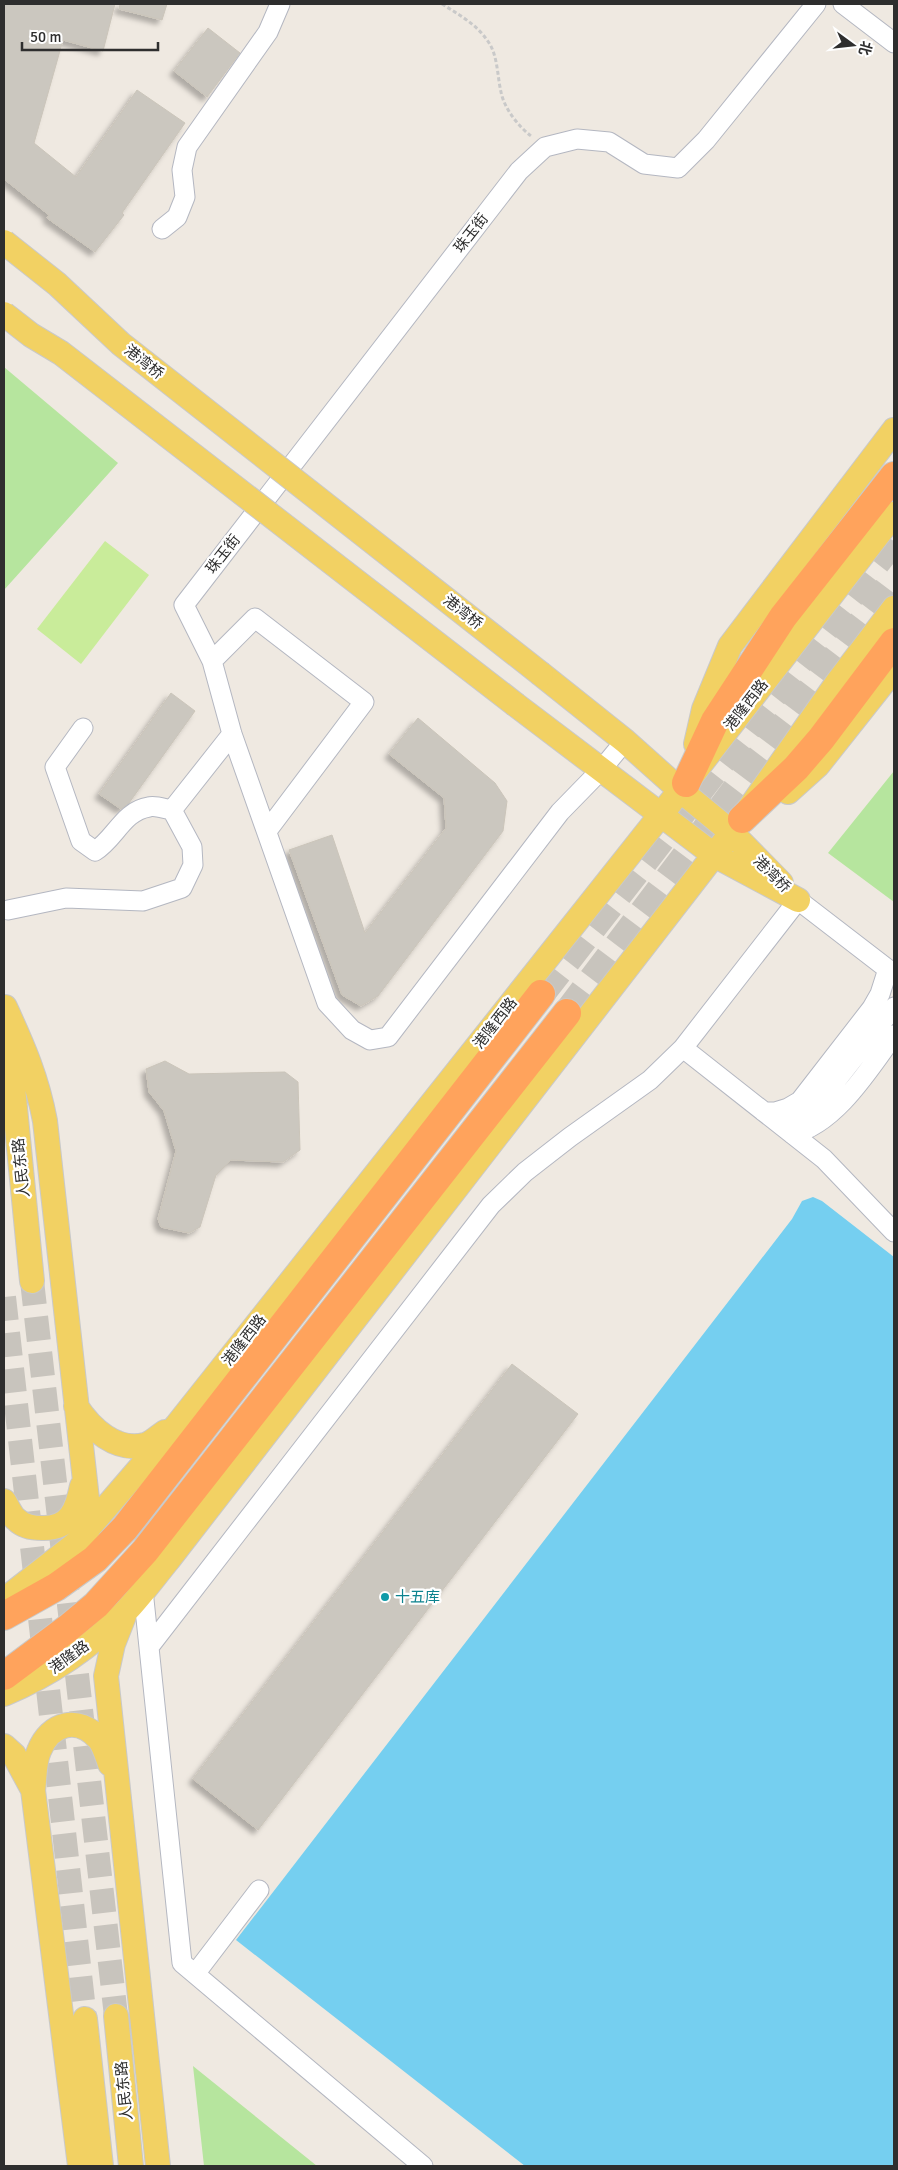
<svg xmlns="http://www.w3.org/2000/svg" width="898" height="2170" viewBox="0 0 898 2170" font-family="Signika,'Noto Sans SC',sans-serif">
<defs>
<filter id="shadow"><feDropShadow dx="-4.5" dy="4.5" stdDeviation="2.5" flood-color="#0004"/></filter>
</defs>
<rect width="100%" height="100%" fill="#efe9e1"/>
<!-- green -->
<path fill="#b6e59e" d="M4,367l114,96 -114,127z
M894,771v131l-66,-49z
M193,2066l124,100h-113z"/>
<!-- pitch -->
<path fill="#c9ec9a" d="M105,541l44,34 -68,89 -44,-35z"/>
<!-- water -->
<path fill="#75cff0" d="M813,1197l9,4 72,56v909h-369l-289,-226 556,-721 10,-18z"/>
<!-- building -->
<path fill="#cbc7bf" stroke="#cbc5ba" filter="url(#shadow)" d="M4,4h111l-12,47 -40,-11 -29,103 42,34 61,-87 48,33 -63,90 2,2 -29,37 -48,-34 2,-3 -45,-36z
M120,4h47l-5,16 -43,-11z
M208,28l32,25 -33,44 -33,-26z
M171,693l24,18 -66,92 -8,6 -22,-15z
M418,718l77,65 12,18 -4,30 -125,165 -17,10 -19,-11 -53,-145 43,-15 33,98 81,-105 -2,-30 -55,-44z
M165,1061l24,13 96,-2 13,10 2,68 -17,12 -52,-2 -15,15 -16,52 -11,6 -28,-6 -3,-8 18,-68 -12,-40 -15,-19 -3,-23z
M512,1364l66,50 -320,416 -65,-51z"/>
<g fill="none" stroke-linecap="round" stroke-linejoin="round">
<!-- major-tunnel -->
<path stroke="#c8c4bd" stroke-width="24" stroke-dasharray="24 12" stroke-linecap="butt" d="M32,1281l84,735
M4,1297l81,722"/>
<!-- highway-tunnel -->
<path stroke="#c8c4bd" stroke-width="28" stroke-dasharray="28 14" stroke-linecap="butt" d="M541,994l353,-454
M567,1013l327,-433"/>
<!-- minor casing -->
<g stroke="#b4b7c1" stroke-width="21">
<path id="minor" d="M843,4l51,39
M162,229l15,-12 8,-20 -3,-27 5,-23 81,-115 12,-28
M212,661l43,-43 109,84 -97,129
M83,728l-28,39 26,74 14,10c20,-12 28,-40 54,-44 6,-2 16,2 23,3
M625,741l-24,29 -41,42 -172,225 -18,3 -18,-10 -25,-27 -95,-269 -20,-73 -28,-56 335,-434 26,-24 32,-8 32,3 35,22 34,4 28,-28 110,-136
M8,910l58,-12 77,3 39,-13 11,-23 -1,-18 -20,-37 60,-76
M683,1048l141,111 70,73
M764,1112h11l13,-4 12,-7 72,-93 8,-14 8,-25
M779,1122l22,-6 16,-11 77,-98
M792,1134c43,-9 78,-66 102,-99
M143,1590l39,373 241,203
M149,1647l342,-442 34,-33 45,-35 80,-57 33,-32 115,-148 96,74
M195,1974l64,-84"/>
</g>
<!-- major casing -->
<g stroke="#c9c9c9" stroke-width="26">
<path id="major" d="M541,674l84,67 55,49 51,42 50,51
M516,705l198,150 84,45
M696,744l8,-35 26,-63 164,-216
M788,792l30,-27 76,-96
M5,1007c18,39 32,71 40,114l45,405
M7,1026l25,255
M76,1406c15,23 40,46 69,39 7,-2 14,-9 20,-13
M4,1501c4,6 7,15 13,19 7,7 16,8 25,8 28,1 35,-18 40,-42
M4,1600l78,-61 8,-13 87,-101 509,-642 208,-269
M124,1616l-11,28 -7,32 52,490
M4,1694c46,-19 88,-48 123,-84 15,-16 28,-34 42,-51l573,-740 95,-136 57,-75
M4,1746l10,9 19,35
M116,2016l15,150
M85,2019l16,147
M80,2166l-47,-376c2,-12 1,-28 6,-39 11,-28 39,-36 60,-12 5,6 8,17 11,25"/>
</g>
<!-- highway casing -->
<g stroke="#c9c9c9" stroke-width="30">
<path id="highway" d="M686,783l29,-62 68,-104 111,-141
M742,819l54,-51 25,-29 73,-97
M4,1616l52,-29 39,-28 30,-31 416,-534
M4,1676l63,-47 29,-24 49,-54 422,-538"/>
</g>
<!-- path -->
<path stroke="#c9c9c9" stroke-width="3" stroke-dasharray="4 2.5" stroke-linecap="butt" d="M442,4c16,10 34,20 45,36 11,14 10,35 14,52 3,16 17,34 30,44"/>
<!-- minor -->
<use href="#minor" stroke="#fff" stroke-width="19"/>
<!-- major -->
<use href="#major" stroke="#f2d163" stroke-width="24"/>
<!-- highway -->
<use href="#highway" stroke="#ffa35c" stroke-width="28"/>
<!-- major-bridge casing -->
<g stroke="#c9c9c9" stroke-width="26" stroke-linecap="butt">
<path id="major-bridge" d="M4,242l53,42 64,60 420,330
M4,314l27,21 30,18 455,352"/>
</g>
<!-- major-bridge -->
<use href="#major-bridge" stroke="#f2d163" stroke-width="24"/>
</g>
<!-- markers -->
<circle fill="#0f9aa8" stroke="#fff" stroke-width="2" cx="385" cy="1597" r="5"/>
<g text-anchor="middle" dominant-baseline="central" stroke-width="4.5" stroke-linejoin="round" paint-order="stroke">
<!-- street labels -->
<g font-size="15" fill="#2e2e2e" stroke="#fff">
<text transform="translate(471 233) rotate(-52)">珠玉街</text>
<text transform="translate(144 362) rotate(38)">港湾桥</text>
<text transform="translate(223 554) rotate(-52)">珠玉街</text>
<text transform="translate(463 612) rotate(38)">港湾桥</text>
<text transform="translate(746 705) rotate(-52)">港隆西路</text>
<text transform="translate(772 874) rotate(45)">港湾桥</text>
<text transform="translate(495 1023) rotate(-52)">港隆西路</text>
<text transform="translate(21 1168) rotate(-96)">人民东路</text>
<text transform="translate(244 1340) rotate(-52)">港隆西路</text>
<text transform="translate(69 1657) rotate(-36)">港隆路</text>
<text transform="translate(124 2091) rotate(-96)">人民东路</text>
</g>
<!-- culture labels -->
<g font-size="15" fill="#0d838f" stroke="#fff" text-anchor="start">
<text x="395" y="1597">十五库</text>
</g>
</g>
<!-- border -->
<rect width="898" height="2170" fill="none" stroke="#2e2e2e" stroke-width="10"/>
<!-- north arrow -->
<g transform="translate(853 45) rotate(105)" stroke="#ffffff" stroke-width="4" paint-order="stroke">
<path d="M0-4L9 19L0 12L-9 19Z" fill="#2e2e2e"/>
<text y="-8" font-size="14" font-weight="bold" text-anchor="middle" fill="#2e2e2e">北</text>
</g>
<!-- scale -->
<path d="M22 42v8h136v-8" fill="none" stroke="#2e2e2e" stroke-width="2.5"/>
<text x="30" y="42" font-size="15" fill="#2e2e2e" stroke="#ffffff" stroke-width="4" paint-order="stroke">50 m</text>
</svg>
